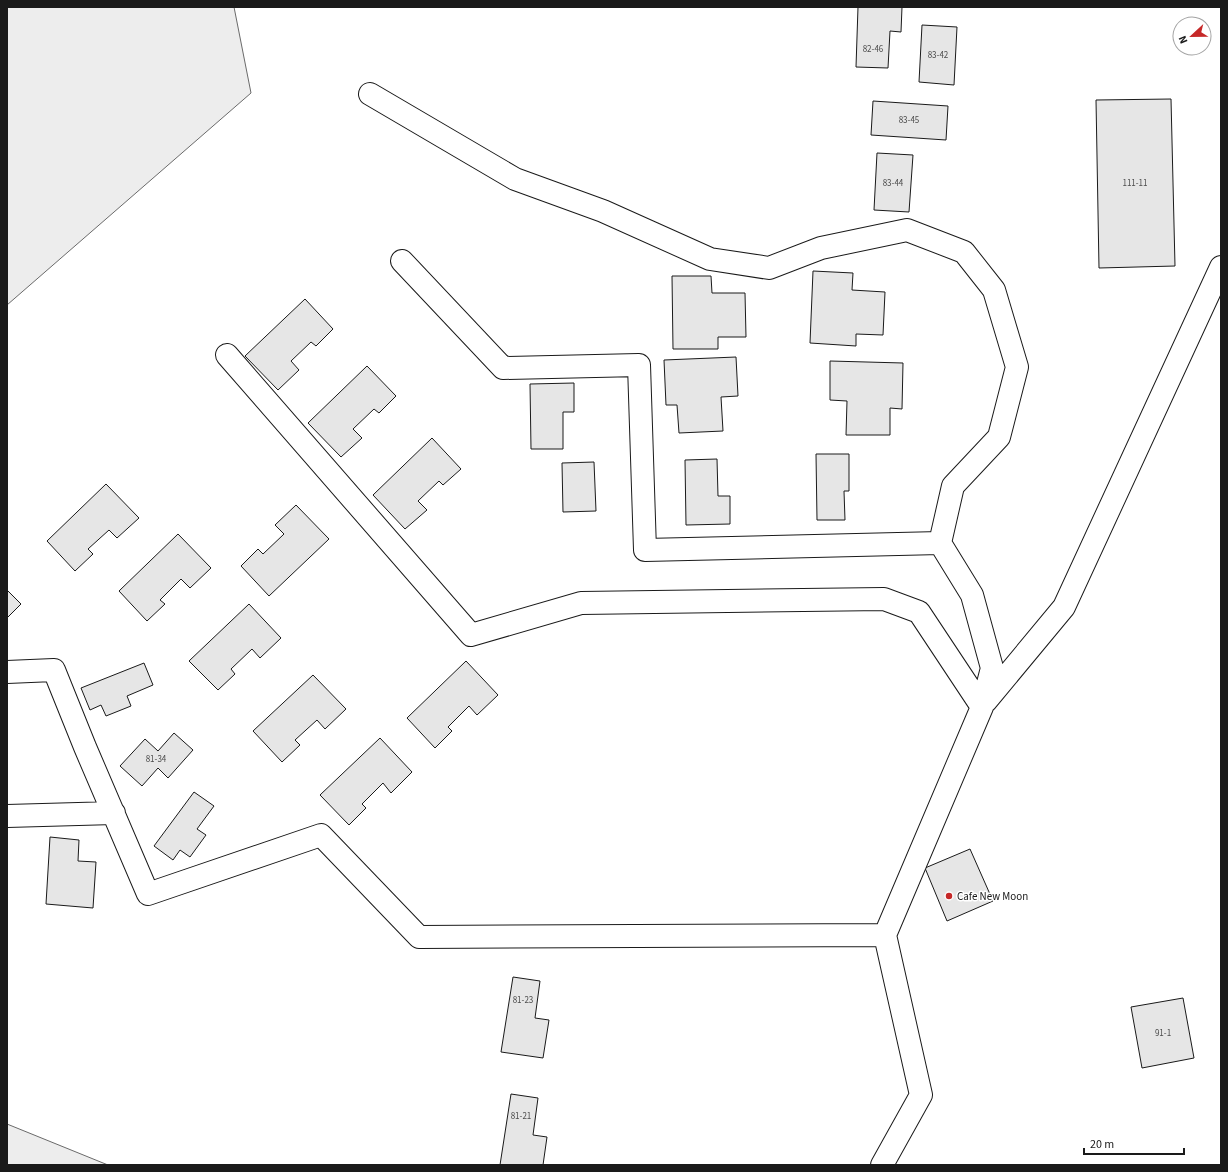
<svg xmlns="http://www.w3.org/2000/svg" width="1228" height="1172" viewBox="0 0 1228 1172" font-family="'Source Sans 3',sans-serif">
<rect width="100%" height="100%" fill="#fff"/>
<!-- built -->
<path fill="#ededed" stroke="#6a6a6a" d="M7,7h227l17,86 -244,212z
M7,1124l101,41h-101z"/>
<!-- building -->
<path fill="#e6e6e6" stroke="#1a1a1a" d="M858,7h44l-1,25 -11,-1 -2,37 -32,-1z
M922,25l35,2 -3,58 -35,-3z
M1171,99l4,167 -76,2 -3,-168z
M873,101l75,5 -2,34 -75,-5z
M877,153l36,2 -4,57 -35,-2z
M813,271l40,2 -1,17 33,2 -2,43 -27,-1v12l-46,-3z
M672,276h39l1,17h33l1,44h-28v12h-45z
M305,299l28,30 -17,17 -5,-4 -20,19 8,9 -21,20 -33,-34z
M736,357l2,39 -17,1 2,34 -44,2 -2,-28h-11l-2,-45z
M830,361l73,2 -1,46 -12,-1v27h-44l1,-34 -17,-1z
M367,366l29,30 -17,17 -5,-4 -21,20 9,9 -21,19 -33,-34z
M574,383v29h-11v37h-32l-1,-65z
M432,438l29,31 -18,16 -4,-4 -21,20 9,9 -22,19 -32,-34z
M816,454h33v37h-5l1,29h-28z
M717,459l1,37h12v28l-44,1 -1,-65z
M594,462l2,49 -33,1 -1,-49z
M106,484l33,34 -22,20 -8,-8 -21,19 5,5 -18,17 -28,-30z
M296,505l33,34 -60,57 -28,-30 17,-17 5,5 21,-20 -9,-9z
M178,534l33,34 -21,20 -9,-9 -21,21 5,4 -18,17 -28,-30z
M7,590l14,14 -14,14z
M249,604l32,34 -21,20 -8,-9 -21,20 4,5 -17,16 -29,-29z
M466,661l32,34 -21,20 -8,-9 -21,21 4,4 -17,17 -28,-30z
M144,663l9,22 -26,11 4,10 -25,10 -5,-11 -11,5 -9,-22z
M313,675l33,34 -21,20 -8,-9 -22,20 5,5 -18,17 -29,-31z
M174,733l19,17 -25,28 -10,-10 -16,18 -22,-20 25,-27 13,12z
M380,738l32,34 -21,21 -8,-10 -21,21 4,4 -17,17 -29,-30z
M194,792l20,14 -17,23 9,6 -16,22 -10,-7 -7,10 -19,-14z
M50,837l29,3 -1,21 18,1 -3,46 -47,-4z
M970,849l23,52 -46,20 -22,-53z
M513,977l27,4 -5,37 14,2 -6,38 -42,-6z
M1183,998l11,60 -52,10 -11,-61z
M511,1094l27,4 -5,37 14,2 -4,28h-43z"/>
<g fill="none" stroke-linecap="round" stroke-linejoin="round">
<!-- minor casing -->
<g stroke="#1a1a1a" stroke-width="24">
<path id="minor" d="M370,94l145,85 88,32 107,48 59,9 52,-20 86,-18 57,22 30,38 23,77 -18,70 -46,49 -13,57
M402,261l101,107 136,-3 6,185 295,-7 32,52 20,73 -10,39
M227,355l244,280 110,-32 303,-4 35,13 63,95 -97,228 36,160 -39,70
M7,672l47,-2 31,77 63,147 173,-59 98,102 466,-2
M986,701l78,-94 157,-340
M7,816l107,-3"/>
</g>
<!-- minor -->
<use href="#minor" stroke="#fff" stroke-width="22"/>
</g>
<!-- markers -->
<circle fill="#c62828" stroke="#fff" stroke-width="1.5" cx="949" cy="896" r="4"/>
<g text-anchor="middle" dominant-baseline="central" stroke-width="3" stroke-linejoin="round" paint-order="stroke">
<!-- number labels -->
<g font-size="9" fill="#4d4d4d">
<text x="873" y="49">82-46</text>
<text x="938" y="55">83-42</text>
<text x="909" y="120">83-45</text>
<text x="893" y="183">83-44</text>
<text x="1135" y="183">111-11</text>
<text x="156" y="759">81-34</text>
<text x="523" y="1000">81-23</text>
<text x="1163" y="1033">91-1</text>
<text x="521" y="1116">81-21</text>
</g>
<!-- poi labels -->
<g font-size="11" fill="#1a1a1a" stroke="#fff" text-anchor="start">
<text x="957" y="896">Cafe New Moon</text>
</g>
</g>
<!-- border -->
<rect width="1228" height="1172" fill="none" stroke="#1a1a1a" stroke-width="16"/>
<!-- north arrow -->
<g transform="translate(1192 36) rotate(248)"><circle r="19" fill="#ffffff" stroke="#a3a3a3"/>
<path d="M0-3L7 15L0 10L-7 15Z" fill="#c62828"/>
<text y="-6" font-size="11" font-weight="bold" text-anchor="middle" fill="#1a1a1a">N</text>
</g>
<!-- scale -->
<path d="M1084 1148v6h100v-6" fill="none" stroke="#1a1a1a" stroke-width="2"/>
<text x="1090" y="1148" font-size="12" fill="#1a1a1a" stroke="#ffffff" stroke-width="3" paint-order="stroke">20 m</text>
</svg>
